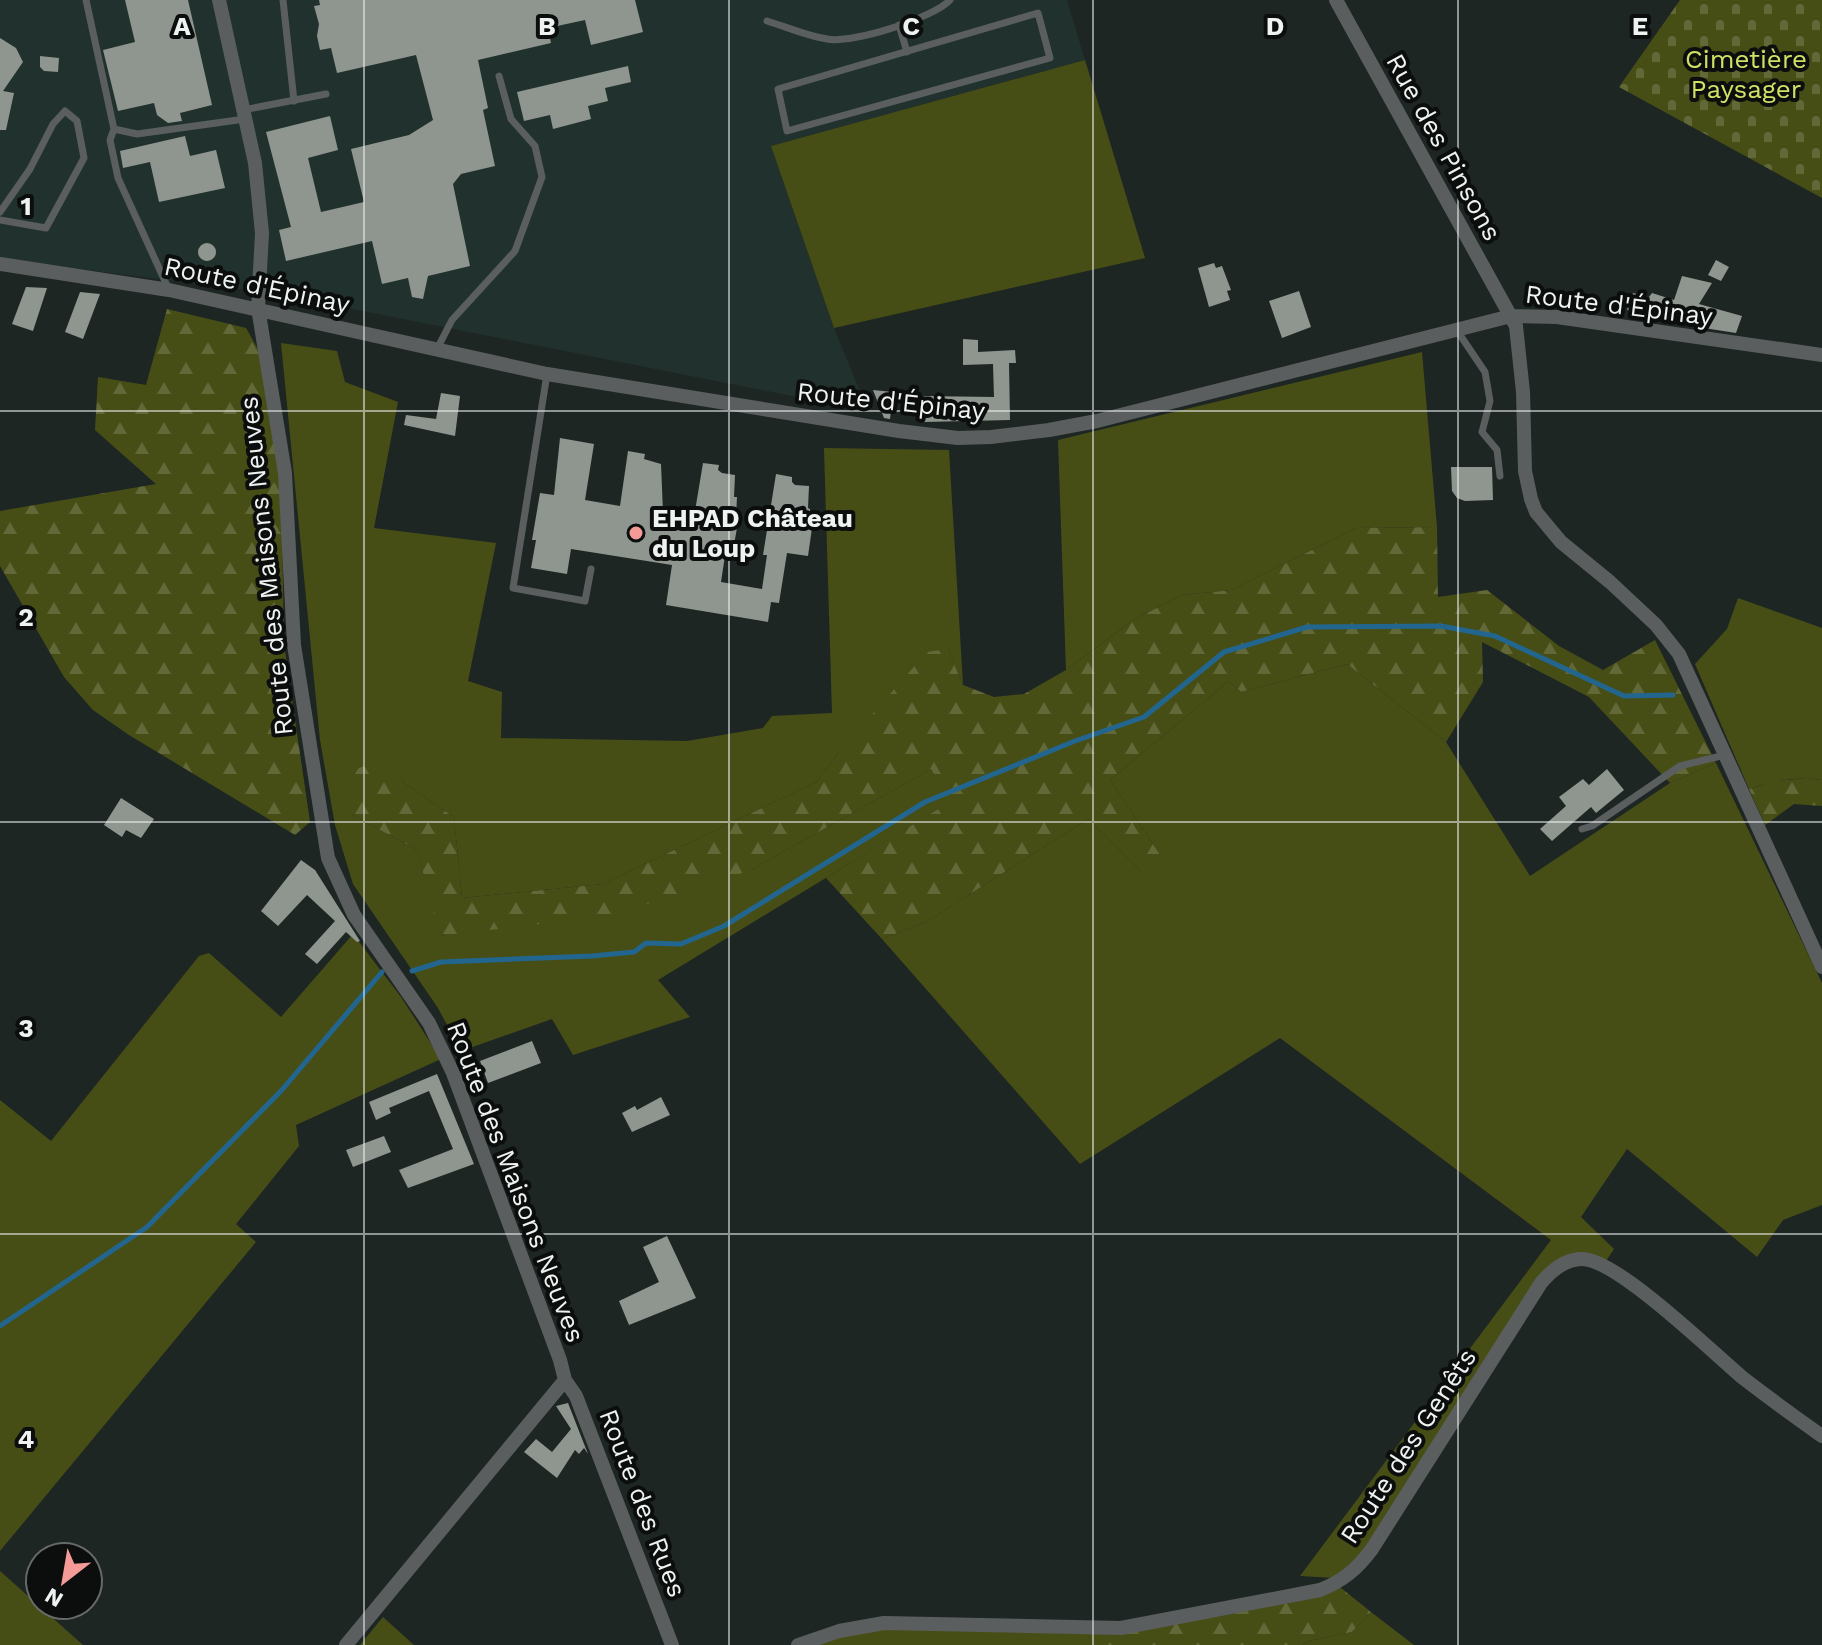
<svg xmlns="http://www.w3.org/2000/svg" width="1822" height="1645" viewBox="0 0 1822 1645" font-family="'Work Sans',sans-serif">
<defs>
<pattern id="forest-firs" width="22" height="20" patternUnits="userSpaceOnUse" patternTransform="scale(2)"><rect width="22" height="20" fill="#474e15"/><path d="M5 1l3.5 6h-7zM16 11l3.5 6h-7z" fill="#626838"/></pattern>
<pattern id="cemetery-stones" width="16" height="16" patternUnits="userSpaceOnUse" patternTransform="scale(2)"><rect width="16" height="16" fill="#474e15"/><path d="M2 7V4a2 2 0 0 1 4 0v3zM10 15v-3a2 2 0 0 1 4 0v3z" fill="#626838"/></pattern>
</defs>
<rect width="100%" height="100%" fill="#1e2624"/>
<!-- built -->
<path fill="#21312d" d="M0,0h1067l18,60 -314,86 63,182 34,83 -591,-117 -277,-35z"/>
<!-- grass -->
<path fill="#474e15" d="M1085,60l60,198 -311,70 -63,-182z
M281,343l56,8 8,31 53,20 -24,126 122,15 -28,138 34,11 -1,46 186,3 76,-13 9,-12 60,-3 -8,-265 125,2 14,235 -15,-36 -108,102 -24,31 -213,102 -141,14 -8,-81 -50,-34 -13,-26 -39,58 65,35 24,86 310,-66 180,-101 20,33 -293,178 32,37 -117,38 -21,-36 -91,32 -23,-43 -85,-124 -18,-59 -15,-85z
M1422,352l15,175 -81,1 -125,62 -49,5 -47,24 -69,51 -8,-230z
M1738,598l84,30v152c-26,-4 -49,1 -73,9l-54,-125 32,-35z
M1347,664l99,78 84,134 140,-93 46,-20 106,220v222l-39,15 -26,37 -130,-108 -46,68 33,32 -8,12 -39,-6 -199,291 -33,32 -35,-2 251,-336 -271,-202 -200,126 -198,-225 44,-17 162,-103 55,54 18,-17 -51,-76 119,-99 12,11z
M353,934l48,63 40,62 -145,66 3,21 -63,78 20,18 -256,309v-451l51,41 148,-185 10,-3 72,64z
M0,1571l83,74h-83z
M1371,1612l43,33h-111l6,-4 43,-9z
M383,1617l31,28h-54z
M885,1628l203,6 4,11h-279l27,-9z"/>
<!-- forest -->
<path fill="url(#forest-firs)" d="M167,309l79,19 14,25 21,121 3,170 26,178 -15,13 -166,-100 -36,-25 -29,-33 -64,-111v-55l156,-27 -61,-54 3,-53 48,8z
M1437,527l1,70 49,-7 72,56 44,24 52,-30 61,123 -46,20 -81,-86 -107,-55 1,40 -37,60 -99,-78 -106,28 -12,-11 -119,99 51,76 -7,16 -11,1 -55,-54 -162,103 -44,17 -56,-61 124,-76 -19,-33 -180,101 -137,45 -174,21 -23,-86 -65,-35 -3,-43 42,-16 13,27 50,34 8,81 141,-14 213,-102 24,-31 87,-99 21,-3 15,36 31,12 30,-3 42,-24 69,-51 47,-24 49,-5 125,-62z
M1807,778l15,2v26l-28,-2 -29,21 -16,-36 26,-8z
M1341,1588l30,24 -19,20 -43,9 -6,4h-211l-4,-11 233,-39z"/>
<!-- cemetery -->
<path fill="url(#cemetery-stones)" d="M1680,0h142v198l-203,-111z"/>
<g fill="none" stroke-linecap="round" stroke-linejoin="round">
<!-- stream -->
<path stroke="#226690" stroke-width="5" d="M412,971l29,-9 151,-6 42,-4 12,-9 35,1 43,-18 201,-124 150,-61 69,-24 80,-65 83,-25 134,-1 54,10 129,60 49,-1
M0,1326l147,-99 134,-136 101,-119"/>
</g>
<!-- building -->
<path fill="#8f968f" d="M125,0h63l24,105 -32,8 2,8 -14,2 -11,-8 -3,-12 -36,8 -15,-61 32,-8z
M319,0h316l8,32 -52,13 -6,-25 -37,8 3,15 -73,17 10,48 -5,2 12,56 -34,8 -8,10 17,82 -42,10 -5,23 -11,-2 -4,-19 -26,6 -10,-43 -86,20 -7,-31 12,-3 -25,-95 64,-16 8,34 -30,8 13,54 43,-10 -13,-53 58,-14 24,-15 -17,-65 -79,18 -6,-25 -11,2 -3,-14 2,-12 -5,-18 6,-1z
M0,38l16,10 7,14 -20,29 11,2 -8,37h-6z
M40,56l19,2 -1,14 -14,-1 -4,-4z
M628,66l3,16 -26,6 3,13 -20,5 3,13 -38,10 -3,-14 -26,6 -7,-29z
M185,136l5,20 26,-6 9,38 -66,14 -9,-40 -27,6 -3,-17z
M198 252a9 9 0 1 1 18 0a9 9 0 1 1-18 0Z
M1716,260l13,7 -8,14 -13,-6z
M1214,263l2,5 6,-2 9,24 -4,1 3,9 -21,7 -11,-39z
M1682,276l30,7 -13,21 43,12 -6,17 -32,-5 1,-4 -34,-9 -3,7 -41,-12 6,-17 16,4 3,-4 22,7z
M26,287l21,1 -14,43 -21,-7z
M1299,291l12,36 -29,11 -13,-37z
M80,292l20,2 -17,45 -18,-7z
M963,339l15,1v12l37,-2 1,13h-7l1,57 -86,2 -1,-26 71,1 -1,-33 -30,1z
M873,390l20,2 -3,27 -6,-1z
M441,393l19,3 -5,40 -51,-11 2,-10 30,4z
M560,438l34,6 -9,56 35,6 8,-55 17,3 -1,5 17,5 2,48 31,5 9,-54 16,2 -1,5 4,3 13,2 -1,22h3l-1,20h3l-6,33 -7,-1 -5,33 41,7 5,-34h-4l13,-81 16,3v5l3,3 14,1 -1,22 2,1v19h2l-4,28 -21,-3 -8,50 -8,-1 -3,20 -102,-17 6,-40 -101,-16 -4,25 -36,-6 5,-28h-4l8,-47 14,2z
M1451,467h41l1,33 -28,1 -8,-3 -5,-7z
M1607,769l17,21 -28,23 -5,-6 -39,34 -12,-12 26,-23 -7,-9 24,-18 6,6z
M121,798l33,21 -13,19 -15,-8 -4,7 -18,-12z
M301,860l14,10 45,71 -3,1 -11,-10 -29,32 -12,-10 30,-33 -28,-26 -29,31 -17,-15z
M532,1041l9,22 -53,20 -8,-22z
M437,1074l37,90 -66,24 -9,-18 54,-21 -24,-58 -40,17 2,5 -15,7 -7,-18z
M661,1097l9,18 -38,17 -10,-19 13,-7 2,4z
M384,1136l7,16 -38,15 -7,-17z
M667,1236l29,62 -67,27 -10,-24 40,-19 -16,-35z
M568,1403l20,51 -4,-6 -5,6 -4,-4 -18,28 -33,-26 12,-13 16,13 19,-23 -15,-23z"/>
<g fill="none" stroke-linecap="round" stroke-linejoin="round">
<!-- lane -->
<path stroke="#5a5e5f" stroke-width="7" d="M86,0l28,129 23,5 108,-15
M283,0l11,101
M1038,13l12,45 -263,73 -9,-42z
M767,21c20,6 40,15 60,18 26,5 106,-21 123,-39
M899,25l8,27
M243,110l83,-16
M114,129l-4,11 8,38 51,112
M0,212l30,-43 23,-45 12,-13 12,10 7,37 -38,70 -46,-8
M1458,332l27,40 5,29 -8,31 15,18 3,26
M437,349l15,-29 63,-69 27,-74 -7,-31 -24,-27 -12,-43
M547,374l-34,214 72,13 6,-32
M1582,829l10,-3 88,-60 45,-11"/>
<!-- street -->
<path stroke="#5a5e5f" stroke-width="14" d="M219,0l36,163 7,70 -4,75 27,165 9,172 34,213 26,57 75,108 24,50 107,287 5,20 -219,265
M1336,0l180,326 7,66 2,79 6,28 5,13 25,30 49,40 46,43 23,29 143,313
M0,264l169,26 378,84 352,57 59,7 33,-1 58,-7 48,-9 414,-105 46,1 265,38
M565,1380l11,16 96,249
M798,1645l41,-14 45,-8 237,5 199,-38c23,-9 37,-21 52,-41l169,-266c10,-12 23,-24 41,-24 35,0 130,93 161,119 26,20 52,39 79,58"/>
</g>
<!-- grid -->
<path fill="none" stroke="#eef3f2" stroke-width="2" stroke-opacity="0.55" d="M364,0v1645M729,0v1645M1093,0v1645M1458,0v1645M0,411h1822M0,822h1822M0,1234h1822"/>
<!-- markers -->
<circle fill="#f59b97" stroke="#0b0e0d" stroke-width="3" cx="636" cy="533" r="8"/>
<g text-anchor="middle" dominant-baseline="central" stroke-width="8" stroke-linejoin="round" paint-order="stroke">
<!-- park labels -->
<g font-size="26" fill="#d1e166" stroke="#0b0e0d">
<text x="1746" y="59">Cimetière<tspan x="1746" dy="30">Paysager</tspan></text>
</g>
<!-- street labels -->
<g font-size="26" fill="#eef3f2" stroke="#0b0e0d">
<text transform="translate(1444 147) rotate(61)">Rue des Pinsons</text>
<text transform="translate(257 285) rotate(12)">Route d'Épinay</text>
<text transform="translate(1619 305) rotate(7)">Route d'Épinay</text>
<text transform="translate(891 401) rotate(6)">Route d'Épinay</text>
<text transform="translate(266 566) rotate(-96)">Route des Maisons Neuves</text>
<text transform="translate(516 1182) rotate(69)">Route des Maisons Neuves</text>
<text transform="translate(1408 1446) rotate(-57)">Route des Genêts</text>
<text transform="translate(643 1503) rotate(69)">Route des Rues</text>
</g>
<!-- poi labels -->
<g font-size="26" font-weight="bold" fill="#eef3f2" stroke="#0b0e0d" text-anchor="start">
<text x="652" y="518">EHPAD Château<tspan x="652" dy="30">du Loup</tspan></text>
</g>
</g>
<g font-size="26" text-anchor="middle" font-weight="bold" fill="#eef3f2" stroke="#0b0e0d" stroke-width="8" stroke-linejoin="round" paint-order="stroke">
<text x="182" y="35">A</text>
<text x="547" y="35">B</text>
<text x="911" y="35">C</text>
<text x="1275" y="35">D</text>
<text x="1640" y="35">E</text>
<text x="26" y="215">1</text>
<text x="26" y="626">2</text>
<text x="26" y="1037">3</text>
<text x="26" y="1448">4</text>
</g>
<!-- north arrow -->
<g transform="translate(64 1581) rotate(211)"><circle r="38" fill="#0b0e0d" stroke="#666a69" stroke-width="2"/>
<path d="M0-6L14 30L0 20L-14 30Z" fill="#f59b97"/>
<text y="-12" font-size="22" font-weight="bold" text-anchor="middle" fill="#eef3f2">N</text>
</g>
</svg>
